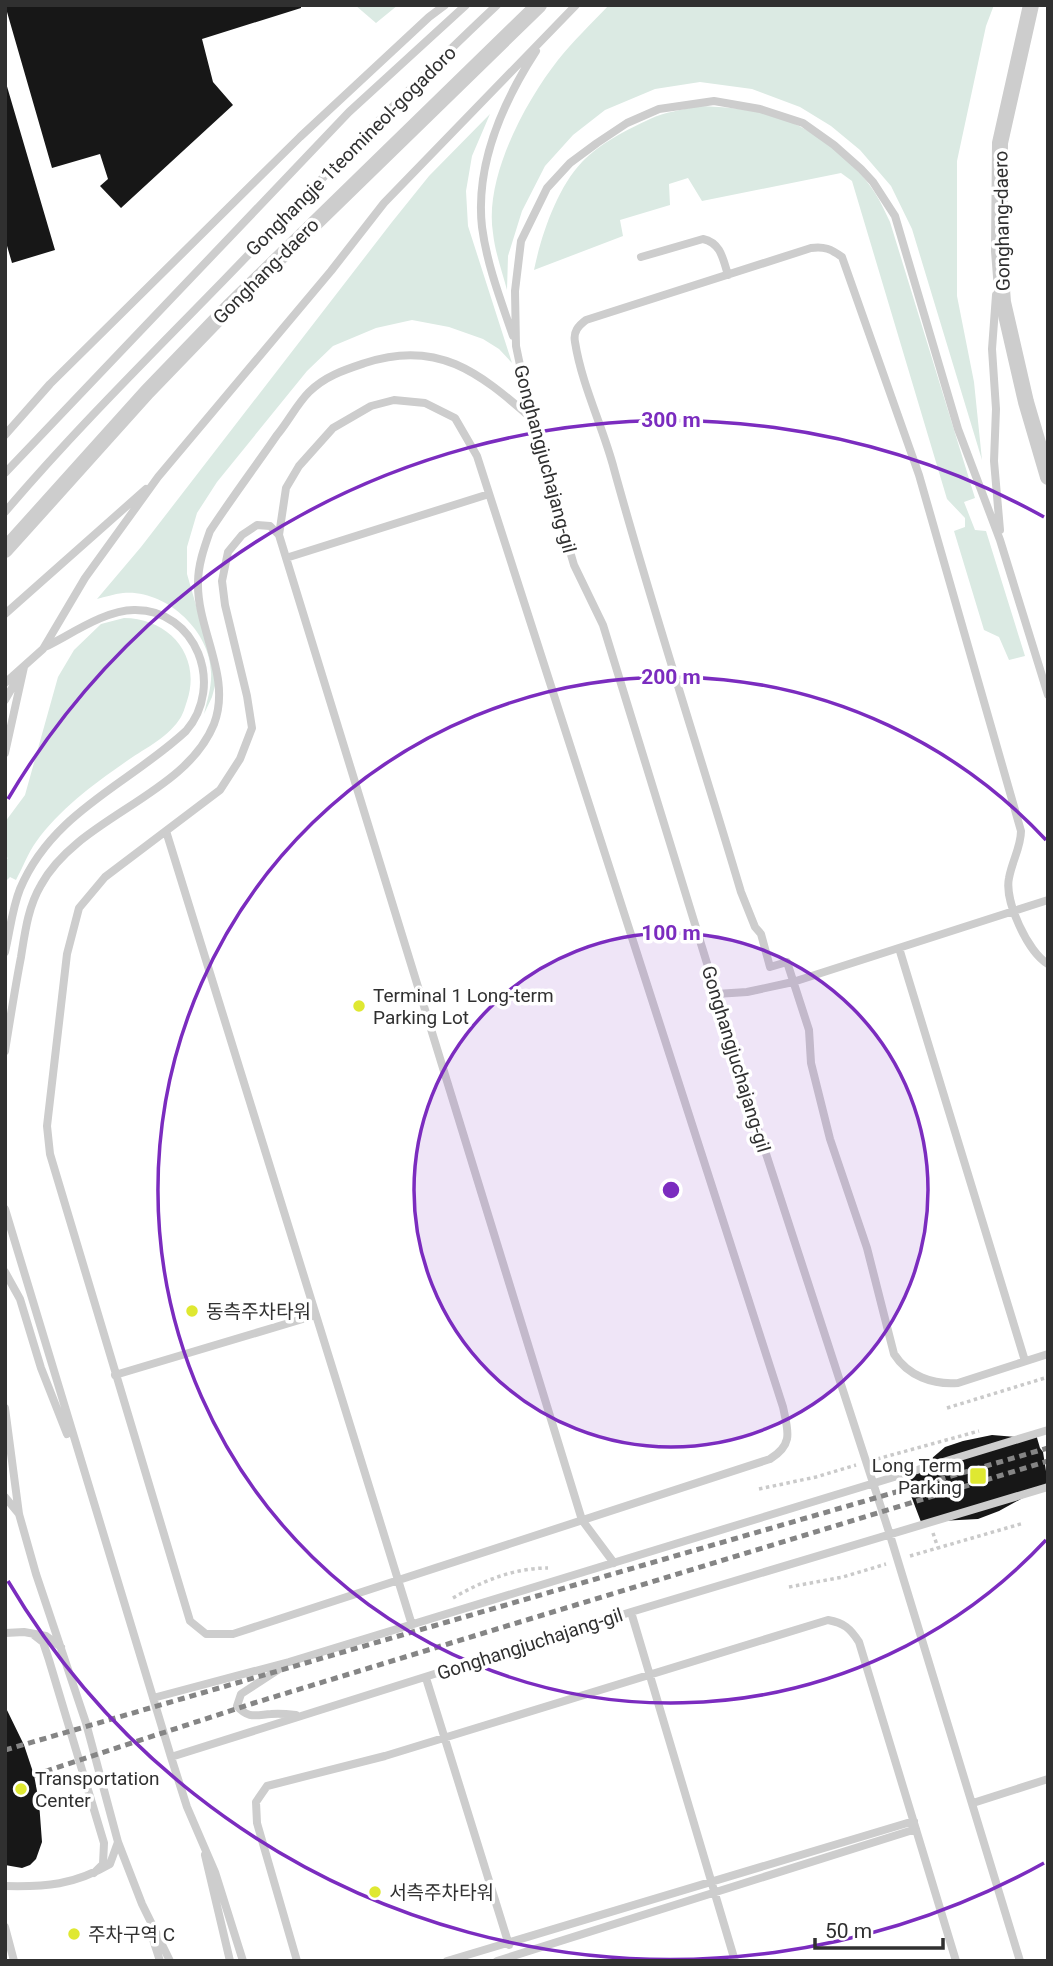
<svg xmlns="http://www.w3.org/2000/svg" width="1053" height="1966" viewBox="0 0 1053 1966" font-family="Roboto,'Noto Sans KR',sans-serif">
<rect width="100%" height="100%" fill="#fff"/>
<!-- green -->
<path fill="#dbeae3" d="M355,5h43l-22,18z
M609,5h385l-8,21 -29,135v135l17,86 8,78 -70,-231 -21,-43 -31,-36 -29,-24 -31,-19 -48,-18 -52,-7 -45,7 -50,21 -32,25 -28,31 -23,45 -14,45 -1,34c-5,-19 -12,-38 -14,-57 -9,-55 32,-131 65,-173 15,-19 34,-37 51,-55z
M698,106c26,1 54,3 80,11 36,12 77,44 97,76 6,9 10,19 15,29l85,276 -11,4 11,28 11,1 39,125 -16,4 -10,-23 -15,-7 -30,-99 11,-4v-9l-18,-19 -95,-318 -11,-8 -139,28 -14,-23 -19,6 1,21 -50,15 3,16 -89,34c7,-34 23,-82 48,-108 17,-18 46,-33 68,-43 15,-7 32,-9 48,-13z
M490,114l-18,42 -6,35 2,35 44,137 -13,-14 -16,-10 -34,-12 -37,-7 -36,8 -43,18 -26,25 -90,111 -20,31 -10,34v27l30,104 -5,19 -8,17c3,-13 8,-28 7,-42 -1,-42 -46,-83 -88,-79 -9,1 -18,4 -26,6l44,-52 251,-325 37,-46z
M124,618c45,0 78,38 63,83 -2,6 -4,14 -8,19 -14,20 -36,29 -55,43 -32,22 -65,47 -88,79 -8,11 -13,25 -20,38l-6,-3 -5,5v-21l3,-3 -3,-2v-34l20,-27 33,-118 16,-27 27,-26z"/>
<!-- building -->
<path fill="#171717" d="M5,5h296v3l-99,31 11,43 20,23 -112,103 -21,-22 8,-7 -8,-25 -48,14z
M6,83l49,167 -43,13 -7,-24z
M1035,1431l5,17 3,4 5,32 -49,27 -21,8 -57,3 -11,-29 1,-6 -5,-17 18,-5 21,-18 18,-6 29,-6 24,2z
M5,1706l19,39 10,30 5,27 3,40 -6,17 -6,6 -8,3 -17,-3z"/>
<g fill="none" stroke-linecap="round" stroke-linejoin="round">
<!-- path -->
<path stroke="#cacaca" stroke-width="3.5" stroke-dasharray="3.5 3.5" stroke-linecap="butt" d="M947,1408l101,-31
M877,1459l102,-28
M759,1489l57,-12 40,-12
M933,1533l5,15
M910,1556l114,-33
M789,1587l54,-10 43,-13
M453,1598c29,-17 61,-30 95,-30"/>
<!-- lane -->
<path stroke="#cdcdcd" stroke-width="8" d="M641,257l62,-18c18,4 20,20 25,36
M996,295l-4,54 4,60 -2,52 6,69
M513,336c-12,-35 -26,-71 -31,-109 -7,-63 21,-125 54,-176
M5,435l45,-51 250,-247 129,-120 16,-12
M5,473l344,-361 117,-107
M5,512c69,-81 145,-156 219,-232 90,-93 178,-186 273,-275
M279,535l-9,-9 -13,-1 -15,10 -14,17 -6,29 3,24 22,91 5,32 -12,31 -20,31 -115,87 -26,31 -12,46 -20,172 3,28 140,467 16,13h27c179,-59 358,-117 537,-175 24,-15 18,-28 13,-52l-306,-951 -22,-38 -30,-15 -31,-3 -23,6 -38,22 -34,38 -13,22 -7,47 303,985 32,43
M286,558l203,-64
M5,614l141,-125
M5,683l38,-34 42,-71 73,-101 173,-206 53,-68 192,-198
M5,700l14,-24
M5,753l19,-86
M166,831l246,794
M899,948l126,413
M5,952c5,-21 7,-43 15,-63 32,-77 109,-105 166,-158 39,-45 11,-122 -52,-121 -29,0 -64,25 -89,37
M1048,964c-20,-12 -44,-63 -39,-86 3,-17 12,-31 12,-47l-102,-356 -77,-218c-11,-8 -18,-11 -31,-9l-225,72c-8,6 -13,12 -11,22 7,44 28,85 39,127 39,142 85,282 127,423l14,35 6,7 9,33 17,-5 22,68 2,33 19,76 37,109 27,106c14,22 39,31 64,29l90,-29
M716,994l31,-2 46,-10 255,-82
M5,1051c5,-31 10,-63 16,-94 4,-25 7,-50 20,-72 37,-68 144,-89 173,-161 18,-47 -17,-94 -16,-141 0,-18 6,-35 12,-52 21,-32 45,-64 67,-96 11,-13 20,-31 32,-43 16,-16 35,-22 56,-29 72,-24 114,9 166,55
M5,1209l166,548 16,50 28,65 28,89
M5,1272l15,27 21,69 26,66
M115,1375l201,-60
M5,1408l14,106 17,60 50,149 32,119 24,62 28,57
M5,1497l14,17
M631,1612l104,349
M5,1633l19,-1 22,4 15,11
M34,1635l9,7 6,18 55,183 -1,21 -9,9
M284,1666l-43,28 -4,12c11,13 19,9 34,8 8,-1 17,0 25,1
M426,1678l83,267
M153,1698l136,-36 759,-232
M171,1757l460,-145 417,-125
M973,1803l75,-24
M205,1855l25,106
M5,1886c41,1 69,-1 105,-22l8,-22
M5,1927l9,34
M150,1930l10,31
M297,1961l-40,-138 -1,-21 11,-16 118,-30 443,-136c16,3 22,8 31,22l97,319
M447,1961l467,-140
M497,1961l419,-132
M1020,1961l-130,-426 -133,-409 -154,-501 -29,-60 -43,-147 -15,-72 -1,-55 6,-50 26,-53 23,-25 27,-20 30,-20 32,-14 55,-8 46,8 43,14 31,22 27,24 12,13 22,34 63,213 42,111 48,155"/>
<!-- street -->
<path stroke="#cdcdcd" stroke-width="16" d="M1031,5l-31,138 -1,108 4,51 23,100 22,75
M5,550l142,-158 82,-85 310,-302"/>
<!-- rail -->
<path stroke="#858585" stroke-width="5" stroke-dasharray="7 5" stroke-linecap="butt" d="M5,1750l1043,-302
M34,1775l220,-72 794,-242"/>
</g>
<!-- distance rings -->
<circle cx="671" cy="1190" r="257" fill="#7b2cbf" fill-opacity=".12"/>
<g fill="none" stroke="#7b2cbf" stroke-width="3.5">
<circle cx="671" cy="1190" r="257"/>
<path d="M1046 1540A513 513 0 1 1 1046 840"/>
<path d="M1044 1863A770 770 0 0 1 8 1581M8 799A770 770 0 0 1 1044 517"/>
</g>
<!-- markers -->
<g fill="#dfe831" stroke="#fff" stroke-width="2.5">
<circle cx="359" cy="1006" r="7"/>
<circle cx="192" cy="1311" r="7"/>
<rect x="969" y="1467" width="18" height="18" rx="3.5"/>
<circle cx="21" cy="1789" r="7"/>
<circle cx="375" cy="1892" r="7"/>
<circle cx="74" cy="1934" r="7"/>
</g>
<g text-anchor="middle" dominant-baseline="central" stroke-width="7" stroke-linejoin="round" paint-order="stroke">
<!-- street labels -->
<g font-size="19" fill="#303030" stroke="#fff">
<text transform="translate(351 151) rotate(-45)">Gonghangje 1teomineol-gogadoro</text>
<text transform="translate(1002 221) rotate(-91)">Gonghang-daero</text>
<text transform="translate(266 271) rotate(-45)">Gonghang-daero</text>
<text transform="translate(545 459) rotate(75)">Gonghangjuchajang-gil</text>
<text transform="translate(736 1059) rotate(73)">Gonghangjuchajang-gil</text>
<text transform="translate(530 1644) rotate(-18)">Gonghangjuchajang-gil</text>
</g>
<!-- poi labels -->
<g font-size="19" fill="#303030" stroke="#fff" text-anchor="start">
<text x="373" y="995">Terminal 1 Long-term<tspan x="373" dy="22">Parking Lot</tspan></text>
<text x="206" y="1311">동측주차타워</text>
<text x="962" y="1465" text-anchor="end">Long Term<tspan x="962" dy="22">Parking</tspan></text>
<text x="35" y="1778">Transportation<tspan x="35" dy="22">Center</tspan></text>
<text x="389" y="1892">서측주차타워</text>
<text x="88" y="1934">주차구역 C</text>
</g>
</g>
<circle cx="671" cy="1190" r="10" fill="#7b2cbf" stroke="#fff" stroke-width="3.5"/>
<g font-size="21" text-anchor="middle" font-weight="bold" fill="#7b2cbf" stroke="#fff" stroke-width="7" stroke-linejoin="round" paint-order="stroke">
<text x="671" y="427">300 m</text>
<text x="671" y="684">200 m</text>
<text x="671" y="940">100 m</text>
</g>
<!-- border -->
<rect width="1053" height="1966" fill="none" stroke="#303030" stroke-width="14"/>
<!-- scale -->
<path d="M815 1938v10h128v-10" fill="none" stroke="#303030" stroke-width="3.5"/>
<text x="825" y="1938" font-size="21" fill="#303030" stroke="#ffffff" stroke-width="5" paint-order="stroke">50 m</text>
</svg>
